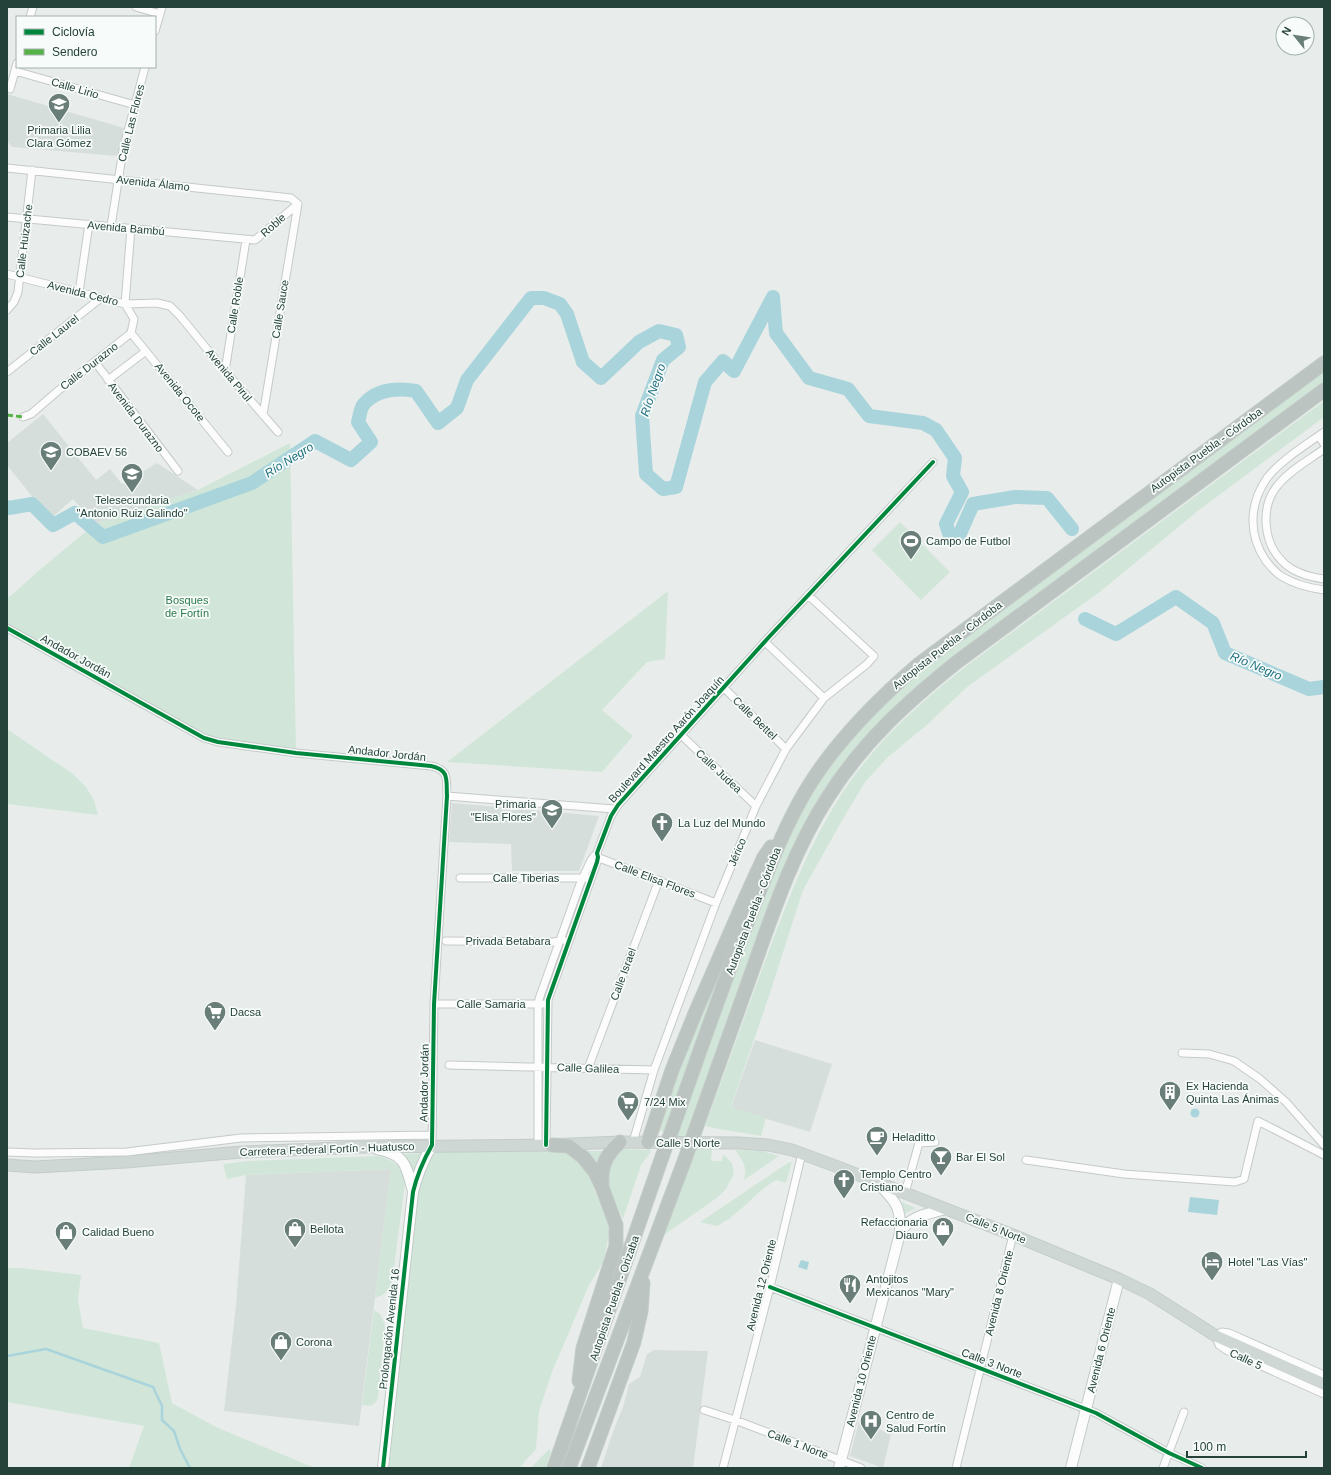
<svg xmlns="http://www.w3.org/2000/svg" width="1331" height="1475" viewBox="0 0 1331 1475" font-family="Arial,sans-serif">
<rect width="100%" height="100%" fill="#e8edeb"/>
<!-- built -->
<path fill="#d6dedb" d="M7,94l117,34 -7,28 -105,-9 -5,-6z
M43,414l53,66 14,-11 12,15 35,-21 41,27 -103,34 -22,-25 -23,20 -43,-54v-22z
M452,803l59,5 88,8 -20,55h-67l-1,-27 -62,-2z
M755,1040l77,24 -22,68 -79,-24z
M391,1169l-32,257 -135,-15 12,-106 10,-130z
M654,1350l54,1 -15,117h-92l13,-39 9,-22 6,-23 11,-7 7,-23z
M859,1421l32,13 -8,34 -33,-12z"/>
<!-- green -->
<path fill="#d1e6d8" d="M1324,369v15l-401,298 -28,24 -28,30 -46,61 -135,342 -11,-1 91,-248 30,-71 34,-53 30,-38 29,-30 29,-26z
M1324,401v16l-125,93 -98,81 -134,96 -39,37 -41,34 -22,24 -25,42 -37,66 -35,109 -37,108 35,11 -5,18 -42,-7 -14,-3c20,-54 39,-108 59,-162 25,-67 50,-135 93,-192 31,-41 68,-73 108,-105z
M290,443l6,307 -92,-12 -197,-110v-29l36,-32 52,-43 103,-34z
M900,522l50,50 -29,28 -49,-50z
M668,591l-3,68 -18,3 -45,48 31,26 -31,36 -155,-10z
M7,729l66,45 13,13 8,13 4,15 -91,-11z
M736,932l-72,199h-4l-1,-7 39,-107z
M444,1149l117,2 11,3 15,17 21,53 1,9 -5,28 -15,24 -37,87 -13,39 -3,38 -17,19h-130l29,-281c6,-20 5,-30 26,-38z
M619,1149l32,1 -1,3 -9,12 -18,54c-6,-14 -20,-37 -16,-51 2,-6 8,-13 12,-19z
M694,1149h18l-1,12h11l1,-7 9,9 2,11 -8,15 -8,8 -54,38z
M735,1150l27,1 17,5 -35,24c3,-15 -1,-19 -9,-30z
M587,1151h19l-9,18 -1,-5z
M423,1153l-10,20 -4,-11 -5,-8z
M380,1156c15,6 23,10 25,27l-13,100c-4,9 -8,12 -17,15l16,-129 -145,6 -19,4 -4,-15 26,-3z
M792,1162l-6,21 -10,-3c-16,9 -27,23 -41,34 -5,5 -12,8 -18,12l-17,-4 88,-59z
M901,1202l15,6 -12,6z
M7,1268h15l59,7 -3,25 5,28 76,15 13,60 46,25 97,40h-186l15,-42 -137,-24z
M374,1310l6,4 5,11 -7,73c-4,9 -7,8 -16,7z
M549,1449l2,3 -5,16h-15z"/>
<!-- water -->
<path fill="#a9d4db" d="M1190.5 1113a4.5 4.5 0 1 1 9 0a4.5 4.5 0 1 1-9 0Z
M1190,1197l29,3 -2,15 -29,-3z
M801,1260l8,2 -2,8 -9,-3z"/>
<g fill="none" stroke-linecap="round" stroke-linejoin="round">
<!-- stream -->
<path stroke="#a9d4db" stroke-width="2.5" d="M7,1356l39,-7 107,38 9,19v14l12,11 6,18 10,19"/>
<!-- river -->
<path stroke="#a9d4db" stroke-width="14" d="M7,507l2,1 23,-4 21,21 22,-12 28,24 149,-54 63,-42 36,19 20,-18 -13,-20c2,-6 2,-14 6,-18 13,-15 34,-16 52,-13l22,32 19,-15 10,-28 64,-82h13l16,6 7,10 16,48 18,16 38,-36 20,-11 17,4 3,12 -16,13 -21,56 4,58 17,15 13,-2 29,-105 18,-21 11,10 39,-74 3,36 33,45 39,11 21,27 54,7 13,7 19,28 -2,18 9,16 -16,32 4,12 8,2 15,-34 42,-7 32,1 25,31
M1085,619l31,15 60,-37 37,26 12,30 84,36 15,-2"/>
<!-- street casing -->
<g stroke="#c5cac8" stroke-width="9">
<path id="street" d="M136,7l24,7
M30,17l3,-10
M155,31l7,-24
M15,71l120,34
M10,89l7,-26
M7,168l284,30 7,6
M7,217l248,23 43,-36
M111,226l12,-76 22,-83
M7,274l118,30 32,-1 13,3 10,10 45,55 53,61
M79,292l10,-68
M7,310l7,-8 4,-10 14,-122
M131,333l97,119
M95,362l83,109
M225,371l21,-131
M7,372l94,-74
M108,380l38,-29
M263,415l35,-211
M23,417l8,-3 28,-24 72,-57 3,-14 -9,-15 6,-76
M1324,432c-18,13 -43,28 -57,46 -18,26 -19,57 -1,83 4,5 9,11 15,15 13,8 28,12 43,14
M1319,436l5,8
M1324,449c-15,11 -34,21 -46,36 -18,21 -15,57 4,76 10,11 28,16 42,18
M7,628l197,110 14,4 78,11 135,13c19,4 15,14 16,30l-13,208 -2,141
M765,642l59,56
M724,688l62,61
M681,735l75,71
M447,796l167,13
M594,856l122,47
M460,878h127
M446,941l108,1 9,-2
M434,1004h109
M1182,1053l27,1 25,7 26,18 26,23 38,43
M449,1065l205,5
M590,1069v-6l69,-183
M633,1142l21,-72 62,-167 40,-97 30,-57 38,-51 43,-34 7,-8 -66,-61
M538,1145v-136l1,-10 41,-115 11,-24 6,-7
M546,1145l2,-145 49,-138 1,-5 -1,-4 14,-37 7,-11 151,-168 164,-175
M7,1152l28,1 92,-1 114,-14 191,-3
M1026,1160l98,14 111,8 9,-3 14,-58 66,34
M905,1193l14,-50 16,-1
M770,1287l326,126 73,40 33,15
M1324,1375l-95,-42 -7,-1 -6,4 3,9 9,6 96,43
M704,1410l31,10 126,48
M723,1468l47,-181 32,-134
M956,1468l57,-233
M1163,1468l21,-56"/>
</g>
<!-- secondary casing -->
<g stroke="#c3cbc8" stroke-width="12">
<path id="secondary" d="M377,1149c27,5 29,15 35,39
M900,1233c10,-18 28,-19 46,-24
M383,1468l30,-276c4,-17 10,-31 19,-47
M839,1468l61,-235c1,-29 -5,-31 -23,-51
M1071,1468l48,-189"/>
</g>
<!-- primary casing -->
<g stroke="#c3ccc9" stroke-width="13">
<path id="primary" d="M7,1165l28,2 91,-5 115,-10 123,-5 182,-2 74,-3 119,1 29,2 24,5 46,17 175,68 106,44 31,15 66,42 108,48"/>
</g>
<!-- highway casing -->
<g stroke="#c3ccc9" stroke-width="15">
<path id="highway" d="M673,1127c26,-73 51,-147 80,-219 16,-41 32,-83 55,-121 29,-47 69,-87 111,-123l405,-301
M695,1131c20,-56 40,-112 60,-168 20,-57 40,-115 73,-166 35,-55 78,-94 129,-135l367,-272
M648,1142l24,-72 24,-59 51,-117 17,-37 7,-10
M552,1145l17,1 14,11 12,15 7,15 14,38v21l-33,102 -4,33
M602,1184c-1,-19 4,-29 18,-42
M554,1468l108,-311
M569,1468l116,-309
M588,1468l46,-126 7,-31 2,-28"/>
</g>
<!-- street -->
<use href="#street" stroke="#fcfcfc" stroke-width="7"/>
<!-- secondary -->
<use href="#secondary" stroke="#fcfcfc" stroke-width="10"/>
<!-- primary -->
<use href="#primary" stroke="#cfd7d5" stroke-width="11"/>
<!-- highway -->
<use href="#highway" stroke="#bcc4c2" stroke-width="13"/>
<!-- highway-bridge casing -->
<g stroke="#c3ccc9" stroke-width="15" stroke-linecap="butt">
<path id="highway-bridge" d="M662,1157l11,-30
M685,1159l10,-28"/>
</g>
<!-- highway-bridge -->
<use href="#highway-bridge" stroke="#bcc4c2" stroke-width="13"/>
<!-- quiet -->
<path stroke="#55b346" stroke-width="3" stroke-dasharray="6 3" stroke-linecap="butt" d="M7,415l16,2"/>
<!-- cycleway casing -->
<g stroke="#f7fbf9" stroke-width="6">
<path id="cycleway" d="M7,628l197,110 14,4 78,11 135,13c19,4 15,14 16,30l-13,208 -2,141c-9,16 -15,30 -19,47l-30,276
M546,1145l2,-145 49,-138 1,-5 -1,-4 14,-37 7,-11 151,-168 164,-175
M770,1287l326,126 73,40 33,15"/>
</g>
<!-- cycleway -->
<use href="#cycleway" stroke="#00873e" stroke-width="4"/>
</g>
<!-- icons -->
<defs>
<g id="school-pin" transform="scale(1.15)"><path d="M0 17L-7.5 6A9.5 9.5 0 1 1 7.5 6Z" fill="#697e78" stroke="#f7fbf9"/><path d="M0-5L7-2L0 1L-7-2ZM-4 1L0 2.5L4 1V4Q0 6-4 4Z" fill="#fff"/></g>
<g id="stadium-pin" transform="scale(1.15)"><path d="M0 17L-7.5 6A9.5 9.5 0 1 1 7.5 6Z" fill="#697e78" stroke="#f7fbf9"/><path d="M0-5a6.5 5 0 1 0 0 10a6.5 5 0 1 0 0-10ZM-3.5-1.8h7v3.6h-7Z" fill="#fff"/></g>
<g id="church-pin" transform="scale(1.15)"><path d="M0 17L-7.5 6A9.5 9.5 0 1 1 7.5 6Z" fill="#697e78" stroke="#f7fbf9"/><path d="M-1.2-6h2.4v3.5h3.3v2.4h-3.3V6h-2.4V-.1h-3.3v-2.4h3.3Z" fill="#fff"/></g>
<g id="supermarket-pin" transform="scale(1.15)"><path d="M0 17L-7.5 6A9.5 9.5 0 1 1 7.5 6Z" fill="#697e78" stroke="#f7fbf9"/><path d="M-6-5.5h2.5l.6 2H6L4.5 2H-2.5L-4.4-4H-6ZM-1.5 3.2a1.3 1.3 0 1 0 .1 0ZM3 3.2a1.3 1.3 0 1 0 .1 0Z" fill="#fff"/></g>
<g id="building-pin" transform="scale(1.15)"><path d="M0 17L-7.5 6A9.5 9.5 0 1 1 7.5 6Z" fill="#697e78" stroke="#f7fbf9"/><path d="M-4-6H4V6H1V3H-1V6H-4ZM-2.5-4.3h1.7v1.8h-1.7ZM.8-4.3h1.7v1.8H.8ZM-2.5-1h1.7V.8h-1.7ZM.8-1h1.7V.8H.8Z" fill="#fff"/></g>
<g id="cafe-pin" transform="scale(1.15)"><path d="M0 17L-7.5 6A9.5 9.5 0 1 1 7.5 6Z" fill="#697e78" stroke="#f7fbf9"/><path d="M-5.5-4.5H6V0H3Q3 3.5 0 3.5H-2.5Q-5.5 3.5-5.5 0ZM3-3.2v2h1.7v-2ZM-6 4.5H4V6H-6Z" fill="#fff"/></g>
<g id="bar-pin" transform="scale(1.15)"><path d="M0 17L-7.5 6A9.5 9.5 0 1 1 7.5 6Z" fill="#697e78" stroke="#f7fbf9"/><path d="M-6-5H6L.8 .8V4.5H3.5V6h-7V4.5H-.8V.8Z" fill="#fff"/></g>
<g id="shop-pin" transform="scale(1.15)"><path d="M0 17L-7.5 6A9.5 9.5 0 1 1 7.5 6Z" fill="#697e78" stroke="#f7fbf9"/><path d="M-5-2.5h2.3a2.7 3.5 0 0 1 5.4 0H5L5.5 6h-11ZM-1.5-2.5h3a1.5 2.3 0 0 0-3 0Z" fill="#fff"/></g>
<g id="hotel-pin" transform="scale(1.15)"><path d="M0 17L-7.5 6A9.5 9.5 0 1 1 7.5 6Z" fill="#697e78" stroke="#f7fbf9"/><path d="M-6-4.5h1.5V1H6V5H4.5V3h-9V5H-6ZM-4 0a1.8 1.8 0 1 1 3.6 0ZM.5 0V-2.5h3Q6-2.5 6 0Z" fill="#fff"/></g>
<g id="restaurant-pin" transform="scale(1.15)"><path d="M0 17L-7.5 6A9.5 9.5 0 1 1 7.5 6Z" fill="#697e78" stroke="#f7fbf9"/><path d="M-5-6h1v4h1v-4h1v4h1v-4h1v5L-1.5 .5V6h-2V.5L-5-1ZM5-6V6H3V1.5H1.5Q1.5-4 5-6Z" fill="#fff"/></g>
<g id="hospital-pin" transform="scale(1.15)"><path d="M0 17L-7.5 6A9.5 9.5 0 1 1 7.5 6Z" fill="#697e78" stroke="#f7fbf9"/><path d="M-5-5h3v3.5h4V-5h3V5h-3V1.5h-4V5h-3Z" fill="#fff"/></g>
</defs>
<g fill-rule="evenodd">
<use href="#school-pin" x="59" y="104"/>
<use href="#school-pin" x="51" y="452"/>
<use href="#school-pin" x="132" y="474"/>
<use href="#stadium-pin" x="911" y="541"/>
<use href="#school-pin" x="552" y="810"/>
<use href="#church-pin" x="662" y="823"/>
<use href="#supermarket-pin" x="215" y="1012"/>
<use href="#building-pin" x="1170" y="1092"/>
<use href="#supermarket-pin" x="628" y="1102"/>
<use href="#cafe-pin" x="877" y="1137"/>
<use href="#bar-pin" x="941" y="1157"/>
<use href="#church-pin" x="844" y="1180"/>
<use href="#shop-pin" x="943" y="1228"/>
<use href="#shop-pin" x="295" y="1229"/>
<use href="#shop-pin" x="66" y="1232"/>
<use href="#hotel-pin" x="1212" y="1262"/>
<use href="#restaurant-pin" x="850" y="1285"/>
<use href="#shop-pin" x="281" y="1342"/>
<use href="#hospital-pin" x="871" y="1421"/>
</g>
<g text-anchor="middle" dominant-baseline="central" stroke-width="3.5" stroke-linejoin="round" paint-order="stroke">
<!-- street labels -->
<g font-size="11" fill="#24423a" stroke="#f7fbf9">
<text transform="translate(75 88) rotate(16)">Calle Lirio</text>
<text transform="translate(131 123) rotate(-76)">Calle Las Flores</text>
<text transform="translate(153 183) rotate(6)">Avenida Álamo</text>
<text transform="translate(273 225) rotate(-41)">Roble</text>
<text transform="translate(126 228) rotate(5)">Avenida Bambú</text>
<text transform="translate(24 241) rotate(-83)">Calle Huizache</text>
<text transform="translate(83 293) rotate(14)">Avenida Cedro</text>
<text transform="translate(235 305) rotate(-81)">Calle Roble</text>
<text transform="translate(280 309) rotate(-81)">Calle Sauce</text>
<text transform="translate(54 335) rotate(-38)">Calle Laurel</text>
<text transform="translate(89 366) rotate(-38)">Calle Durazno</text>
<text transform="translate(229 375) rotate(50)">Avenida Pirul</text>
<text transform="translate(180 392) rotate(51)">Avenida Ocote</text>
<text transform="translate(136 417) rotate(53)">Avenida Durazno</text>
<text transform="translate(1206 450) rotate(-36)">Autopista Puebla - Córdoba</text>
<text transform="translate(947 645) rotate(-38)">Autopista Puebla - Córdoba</text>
<text transform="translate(76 656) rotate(29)">Andador Jordán</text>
<text transform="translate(755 718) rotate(44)">Calle Bettel</text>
<text transform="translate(666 739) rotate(-48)">Boulevard Maestro Aarón Joaquín</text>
<text transform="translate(387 753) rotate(6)">Andador Jordán</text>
<text transform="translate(719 771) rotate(43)">Calle Judea</text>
<text transform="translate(737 852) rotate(-67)">Jérico</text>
<text x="526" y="878">Calle Tiberias</text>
<text transform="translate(655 879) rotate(21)">Calle Elisa Flores</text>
<text transform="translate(753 911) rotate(-69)">Autopista Puebla - Córdoba</text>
<text x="508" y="941">Privada Betabara</text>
<text transform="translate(623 974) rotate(-70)">Calle Israel</text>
<text x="491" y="1004">Calle Samaria</text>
<text transform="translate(588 1068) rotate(2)">Calle Galilea</text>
<text transform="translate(424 1083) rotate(-89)">Andador Jordán</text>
<text x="688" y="1143">Calle 5 Norte</text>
<text transform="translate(327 1149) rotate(-2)">Carretera Federal Fortín - Huatusco</text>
<text transform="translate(996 1228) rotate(22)">Calle 5 Norte</text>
<text transform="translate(761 1285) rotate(-76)">Avenida 12 Oriente</text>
<text transform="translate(999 1293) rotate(-76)">Avenida 8 Oriente</text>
<text transform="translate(614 1298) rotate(-71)">Autopista Puebla - Orizaba</text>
<text transform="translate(389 1329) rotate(-84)">Prolongación Avenida 16</text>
<text transform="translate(1101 1350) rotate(-76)">Avenida 6 Oriente</text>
<text transform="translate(1246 1359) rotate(25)">Calle 5</text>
<text transform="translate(992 1363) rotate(21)">Calle 3 Norte</text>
<text transform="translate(861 1381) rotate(-76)">Avenida 10 Oriente</text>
<text transform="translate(798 1444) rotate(21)">Calle 1 Norte</text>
</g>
<!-- poi labels -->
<g font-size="11" fill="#24423a" stroke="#f7fbf9" text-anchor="start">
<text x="59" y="130" text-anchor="middle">Primaria Lilia<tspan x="59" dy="13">Clara Gómez</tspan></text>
<text x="66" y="452">COBAEV 56</text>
<text x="132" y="500" text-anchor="middle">Telesecundaria<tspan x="132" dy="13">"Antonio Ruiz Galindo"</tspan></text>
<text x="926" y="541">Campo de Futbol</text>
<text x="536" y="804" text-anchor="end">Primaria<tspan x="536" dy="13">"Elisa Flores"</tspan></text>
<text x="678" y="823">La Luz del Mundo</text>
<text x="230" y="1012">Dacsa</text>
<text x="1186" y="1086">Ex Hacienda<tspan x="1186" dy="13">Quinta Las Ánimas</tspan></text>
<text x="644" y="1102">7/24 Mix</text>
<text x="892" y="1137">Heladitto</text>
<text x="956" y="1157">Bar El Sol</text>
<text x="860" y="1174">Templo Centro<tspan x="860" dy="13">Cristiano</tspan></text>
<text x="928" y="1222" text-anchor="end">Refaccionaria<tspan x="928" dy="13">Diauro</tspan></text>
<text x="310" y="1229">Bellota</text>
<text x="82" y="1232">Calidad Bueno</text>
<text x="1228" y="1262">Hotel "Las Vías"</text>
<text x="866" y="1279">Antojitos<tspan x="866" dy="13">Mexicanos "Mary"</tspan></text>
<text x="296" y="1342">Corona</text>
<text x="886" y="1415">Centro de<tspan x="886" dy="13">Salud Fortín</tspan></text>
</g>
<!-- park labels -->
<g font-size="11" fill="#2d7a4b" stroke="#f7fbf9">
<text x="187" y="600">Bosques<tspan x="187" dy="13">de Fortín</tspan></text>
</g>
<!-- water labels -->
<g font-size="12" font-style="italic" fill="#1c6f80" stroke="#f7fbf9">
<text transform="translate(653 390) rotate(-71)">Río Negro</text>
<text transform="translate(289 460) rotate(-32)">Río Negro</text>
<text transform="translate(1256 666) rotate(23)">Río Negro</text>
</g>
</g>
<!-- border -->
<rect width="1331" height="1475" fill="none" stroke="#24423a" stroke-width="16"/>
<!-- legend -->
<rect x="16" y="16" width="140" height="52" fill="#f7fbf9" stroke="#a3b1ad"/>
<rect x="24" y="29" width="20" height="6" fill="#00873e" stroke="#a3b1ad"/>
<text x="52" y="36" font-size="12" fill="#24423a">Ciclovía</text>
<rect x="24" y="49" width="20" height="6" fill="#55b346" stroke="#a3b1ad"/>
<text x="52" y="56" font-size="12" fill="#24423a">Sendero</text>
<!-- north arrow -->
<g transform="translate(1295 36) rotate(300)"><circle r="19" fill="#f7fbf9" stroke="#a3b1ad"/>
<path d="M0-3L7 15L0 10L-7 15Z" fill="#697e78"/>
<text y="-6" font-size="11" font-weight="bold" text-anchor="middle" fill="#24423a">N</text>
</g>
<!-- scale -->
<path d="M1187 1451v6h119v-6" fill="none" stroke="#24423a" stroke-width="2"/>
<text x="1193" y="1451" font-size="12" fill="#24423a" stroke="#f7fbf9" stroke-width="3" paint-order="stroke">100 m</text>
</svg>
